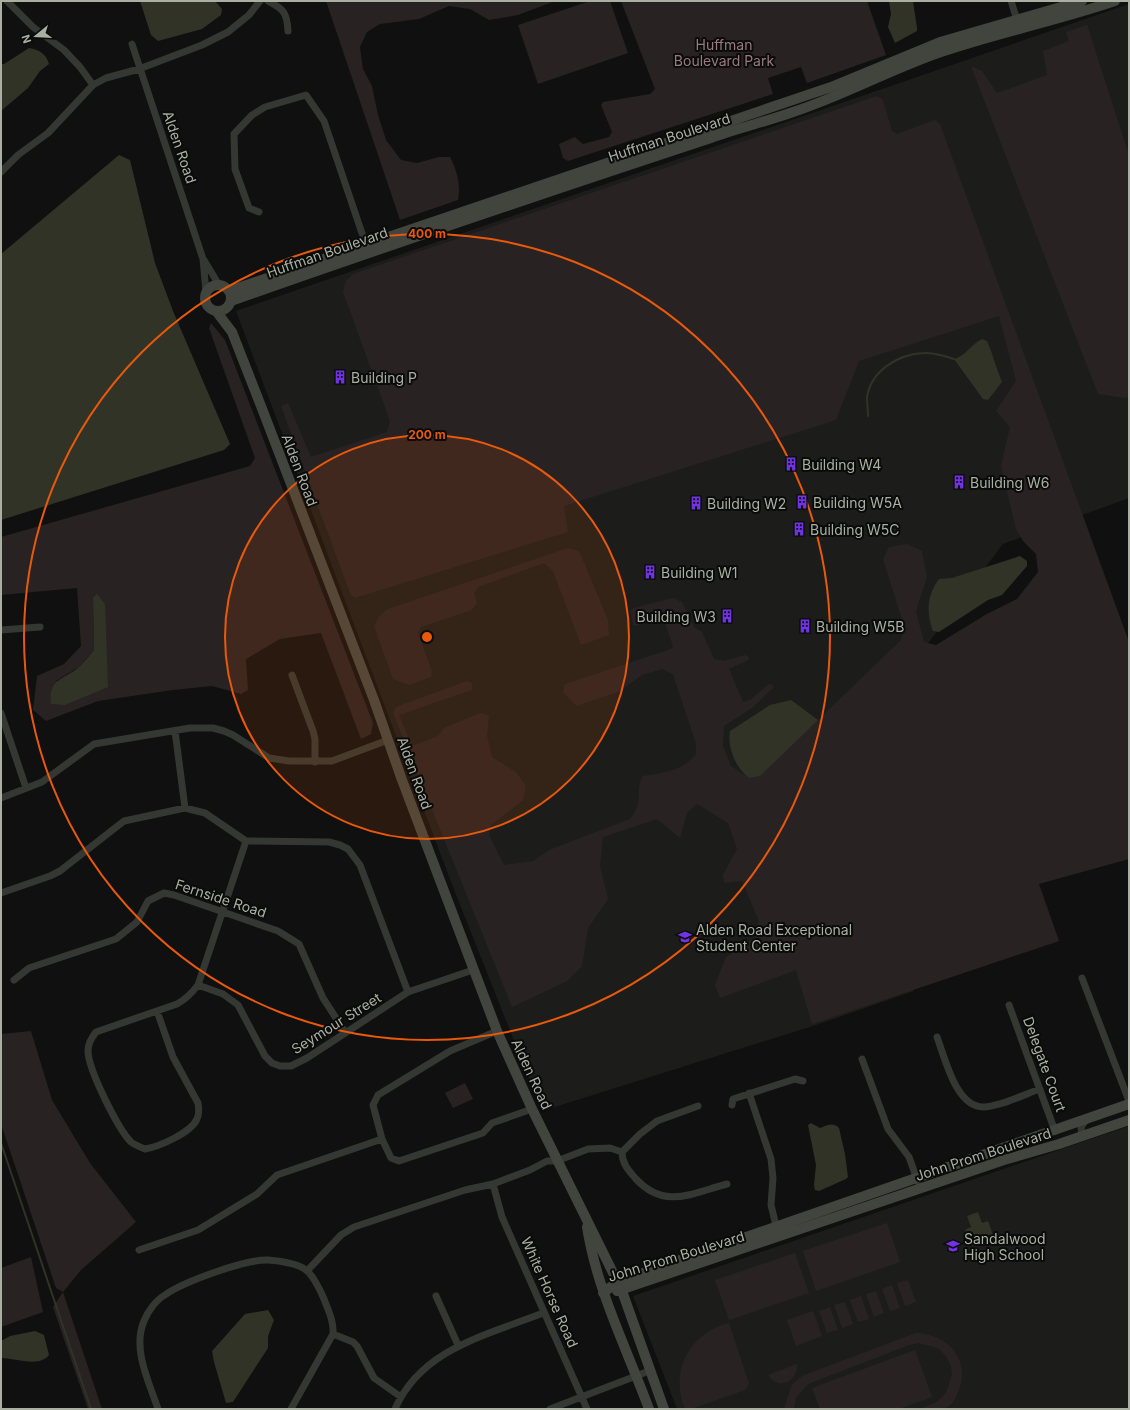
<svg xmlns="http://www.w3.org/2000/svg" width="1130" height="1410" viewBox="0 0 1130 1410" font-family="Inter,sans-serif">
<rect width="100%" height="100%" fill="#0f100f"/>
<!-- built -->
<path fill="#1c1d1b" d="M1129,4v494l-126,46 -162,215 73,232 -101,35 -271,85 -91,-229 -215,-571z
M1129,1126v283h-452l-44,-113z"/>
<!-- green -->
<path fill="#292223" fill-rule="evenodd" d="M326,1h229l-37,14 -29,5 -19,-11 -21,-3 -30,13 -39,5 -13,8 -7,15 3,22 9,17 6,29 8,25 15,20 16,3 22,-6h11c7,13 11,29 8,43l-58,20z
M590,1h20l18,52 -90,31 -20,-59z
M621,1h246l19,54 -79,28 -6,-16 -33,11 5,16 -205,67 -5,-3 -4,-14 16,-7 8,7 26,-7 3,-5 -11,-27 2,-3 47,-8 5,-5z
M1087,25l42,130v242l-4,1 -27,-4 -127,-328 11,5 15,22 50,-18 -4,-24 26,-10 -3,-9z
M877,96l6,4 9,31 5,3 38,-14 5,4 189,518v217l-90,25 20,57 -247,83 -16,-54 -76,28 -5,-13 11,-28 29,-19 4,-17 -17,-40 -18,2 -1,-8 14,-26 -9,-26 -31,-19 -10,9 -7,25 -23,-19 -54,18 -3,29 8,33 -20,29 -6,38 -15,15 -55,26 -119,-294 3,-6 71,-26 5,2v7l-73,25 13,31 26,-10 6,-8 37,-15 8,2 -2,21 5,21 24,15 10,14 -3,14 -32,25 -2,10 15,30 29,-4 16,-11 81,-31c15,-18 4,-30 13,-43 20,-3 40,-5 53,-22v-11l-23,-69 -11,-5 -20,6 -22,16 -43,15 -14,-14 2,-8 106,-35 2,-3 -9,-26 -3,-1 -26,7 -2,-2 -3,-13 4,-3 39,-10 9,4 12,25 8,5 12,27 10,2 21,-6 4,2 -1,3 -19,9 14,33 7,-2 19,-16 4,1v3l-21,20 -28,18 -1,20 8,20 18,12 69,-58 82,-79 5,-12 -22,-70 6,-12 18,-3 15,7 5,26 -11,34 8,31 12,3 49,-30 32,-16 21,-27 -2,-18 -13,-13 -7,-12 -15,-63 9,-39 -14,-16 20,-30 -17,-65 -140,45 -23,59 -272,86 4,26 -213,66 -5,-5 -69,-187 7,-3 23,54 76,-25 3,-11 -47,-129 3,-11 7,-7z
M211,323l14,17 148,383 -2,11 -10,5 -40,-106 -41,6 -34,20 2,31 -7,4 -29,-8 -39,4 -75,11 -52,20 -13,-11 4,-34 27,-12 17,-18 -4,-58 -76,7v-58l249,-71 5,-8 -46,-130zM93,599l15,88 -52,-6 23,-14 15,-17z
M568,548l11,3 29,69 1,15 -28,10 -28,-74 -9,-8 -66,24 -4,7 3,9 -5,7 -51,17 -3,6 14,39 -1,5 -22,8 -16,-6 -19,-53 5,-10 9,-7z
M31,1031l21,69 38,63 46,59 -55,48 -18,22 39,117h-14l-35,-102 10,-15 -7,-4 -55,-164v-90z
M465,1083l8,16 -20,9 -8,-15z
M887,1223l13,39 -84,29 -13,-40z
M795,1253l14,40 -80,27 -14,-40z
M31,1257l12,55 -42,15v-59z
M908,1280l8,22 -11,4 -8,-23z
M892,1285l8,23 -10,3 -8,-22z
M876,1291l8,22 -10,4 -8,-23z
M861,1296l8,23 -11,3 -8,-22z
M845,1302l8,22 -11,4 -8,-23z
M830,1307l8,23 -11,3 -8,-22z
M813,1311l9,25 -26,10 -9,-26z
M729,1323l20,61 -4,6 -54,19h-6c-16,-37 5,-77 44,-86z
M916,1333c31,1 56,26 42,59 -2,6 -6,14 -13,16 -6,2 -18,1 -25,1l17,-7 9,-9 6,-18 -1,-9 -5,-10 -8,-8 -20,-5 -9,2 -101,39 -12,14 -2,11h-10l8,-24 10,-9z
M915,1350l17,47 -33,12h-79l-8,-21z
M797,1364c1,18 -18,27 -29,11z"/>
<!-- water -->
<path fill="#313327" d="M140,1h75l7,8 -1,6 -19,14 -44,12 -7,-6z
M889,1h24l4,27v3l-22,12 -7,-16 3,-13z
M29,48c10,2 17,5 20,16l-9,7 -12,17 -27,23v-47h3z
M119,155l11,5 25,103 18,48 57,133 -6,6 -223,70v-266z
M982,339l5,2c6,13 9,27 15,41l-14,18 -5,-1 -29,-40c12,-3 17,-15 28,-20z
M1020,556l7,5v5l-25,29 -14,5 -49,32 -6,-1c-7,-18 -6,-36 6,-52l13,-1z
M97,594l8,10 3,83 -43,18 -14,-1c-3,-26 13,-24 28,-37 5,-5 10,-11 15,-17l-1,-52z
M791,700l27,20 -58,56 -11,2c-13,-9 -22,-31 -19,-47l40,-26z
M811,1123l9,5c8,-3 13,-6 19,0l6,26 3,23 -2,2 -27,12 -4,-1 -1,-5 2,-20 -8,-40z
M978,1212l4,11 6,-2 6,17 -22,8 -7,-16 6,-3 -4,-11z
M268,1310l6,10 -6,16v12l-35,54 -7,1 -12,-41 -2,-11 33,-37z
M35,1331l9,4 5,20c-10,13 -34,3 -48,3v-17l9,-5z"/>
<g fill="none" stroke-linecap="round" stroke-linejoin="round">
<!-- stream -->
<path stroke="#313327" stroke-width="2" d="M868,416c0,-6 -1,-13 -1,-19 4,-26 31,-43 57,-44 10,-1 20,3 30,6
M1,1143l90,266"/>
<!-- street -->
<path stroke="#343732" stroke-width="7" d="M7,1l26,26 31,23 16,17 13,18
M268,1c16,8 19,12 20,30
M1011,1l7,22
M132,44l71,215 3,33
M1,172l17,-17 30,-22 45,-48 13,-7 33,-9 63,-24 26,-13 21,-17 11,-14
M259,212l-10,-4 -14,-39 -1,-35 18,-19 13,-8 41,-12 18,26 43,127
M204,260l15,25
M1,630l39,-3
M292,675l21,56 2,8v23
M1,713l25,75
M175,731l10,77
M1,798l41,-16 52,-38 96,-16h23l11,3 9,4 36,23 20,3h43l56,-21
M1,893l49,-17 10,-5 64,-50 61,-13 20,5 41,28 83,1 11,3 8,4 12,16 48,127
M1082,978l47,123
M14,980l15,-12 87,-29 21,-17 11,-21 16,-8 10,2 104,36 21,13 24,54 22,34
M198,985l25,9 15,11 27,51 7,7 8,3h11l16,-8 101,-66 65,-22
M1009,1005l46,126
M157,1011l16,46 25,46c1,6 1,12 -1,16 -6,14 -39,28 -52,30 -5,-2 -10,-4 -14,-7 -13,-13 -43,-73 -43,-91 0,-7 4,-14 8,-19l81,-28c9,-5 15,-11 21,-19l48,-144
M497,1031l-47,20 -72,44 -5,10 9,34 9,19 8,3 84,-28 9,-10 40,-14
M937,1037c8,21 19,71 47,70 18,-1 38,-12 56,-18
M862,1059l26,70 21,28 9,25
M749,1093l22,66 2,19 -2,27 6,25
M732,1105l1,-6 62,-20 8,2
M1082,1136l-1,-9 5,-7
M622,1152c0,12 7,19 14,27 29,31 56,14 91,5
M622,1152l18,-18 17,-13 41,-15
M493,1184l9,33 85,192
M139,1250l59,-20 59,-36 20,-19 105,-36
M307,1271l34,-36 13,-8 111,-37 28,-6 37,-14 17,-9h10l31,-12 22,-1 12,4
M436,1296l22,49
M333,1334l20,8 4,4 17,32 27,19
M158,1409c-9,-27 -26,-60 -14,-88 4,-10 12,-21 21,-26 18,-13 81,-36 103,-35 12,1 29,3 38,10 8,6 14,20 18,29 4,11 10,22 9,35l-42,75
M395,1409c26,-60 92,-74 148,-96
M550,1409l99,-38"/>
<!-- secondary -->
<path stroke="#42453e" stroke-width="10" d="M205 298a13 13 0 1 1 26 0a13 13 0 1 1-26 0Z
M229,291l602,-204 109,-45 142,-41
M231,301c159,-56 319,-110 480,-163 28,-10 57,-17 85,-27 51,-17 97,-43 148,-60 57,-19 115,-31 171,-50
M216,311l16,21 29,74 113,294 28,80 95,251 35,78 90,182 42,118
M587,1227c10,64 40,122 62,182
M617,1291l387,-131 55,-16 70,-24
M603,1293l14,-11 512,-178"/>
</g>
<!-- distance rings -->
<circle cx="427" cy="637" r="202" fill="#e8590c" fill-opacity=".12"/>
<g fill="none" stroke="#e8590c" stroke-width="2">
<circle cx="427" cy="637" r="202"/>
<circle cx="427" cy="637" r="403"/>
</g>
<!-- icons -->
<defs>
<g id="building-bare" transform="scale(1.08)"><path d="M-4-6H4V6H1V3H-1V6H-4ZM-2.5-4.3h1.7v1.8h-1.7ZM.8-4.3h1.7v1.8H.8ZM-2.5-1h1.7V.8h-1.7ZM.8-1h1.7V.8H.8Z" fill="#7133e4" stroke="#0a0b0a" stroke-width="2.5" paint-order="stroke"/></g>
<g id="school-bare" transform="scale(1.08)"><path d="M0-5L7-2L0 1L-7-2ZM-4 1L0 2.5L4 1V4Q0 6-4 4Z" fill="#7133e4" stroke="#0a0b0a" stroke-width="2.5" paint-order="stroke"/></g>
</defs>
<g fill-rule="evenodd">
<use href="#building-bare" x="340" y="377"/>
<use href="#building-bare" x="791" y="464"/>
<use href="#building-bare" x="959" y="482"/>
<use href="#building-bare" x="802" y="502"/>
<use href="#building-bare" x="696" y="503"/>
<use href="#building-bare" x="799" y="529"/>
<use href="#building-bare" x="650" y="572"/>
<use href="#building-bare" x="727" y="616"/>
<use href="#building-bare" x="805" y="626"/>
<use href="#school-bare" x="685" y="937"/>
<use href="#school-bare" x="953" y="1246"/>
</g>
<g text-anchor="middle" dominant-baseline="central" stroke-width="4" stroke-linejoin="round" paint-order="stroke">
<!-- park labels -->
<g font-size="14" fill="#9a7981" stroke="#0a0b0a">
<text x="724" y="44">Huffman<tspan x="724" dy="16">Boulevard Park</tspan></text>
</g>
<!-- street labels -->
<g font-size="14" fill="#aab0a1" stroke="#0a0b0a">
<text transform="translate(669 137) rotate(-18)">Huffman Boulevard</text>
<text transform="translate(180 147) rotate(71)">Alden Road</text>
<text transform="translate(327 252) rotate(-19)">Huffman Boulevard</text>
<text transform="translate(300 470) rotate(69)">Alden Road</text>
<text transform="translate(415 773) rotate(70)">Alden Road</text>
<text transform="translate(221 898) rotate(18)">Fernside Road</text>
<text transform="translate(336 1023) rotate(-32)">Seymour Street</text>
<text transform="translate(1045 1064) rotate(70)">Delegate Court</text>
<text transform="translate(532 1074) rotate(65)">Alden Road</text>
<text transform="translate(983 1154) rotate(-18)">John Prom Boulevard</text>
<text transform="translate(676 1256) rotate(-17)">John Prom Boulevard</text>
<text transform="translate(550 1292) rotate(66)">White Horse Road</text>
</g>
<!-- poi labels -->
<g font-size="14" fill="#aab0a1" stroke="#0a0b0a" text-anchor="start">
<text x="351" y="377">Building P</text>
<text x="802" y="464">Building W4</text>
<text x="970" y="482">Building W6</text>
<text x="813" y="502">Building W5A</text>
<text x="707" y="503">Building W2</text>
<text x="810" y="529">Building W5C</text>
<text x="661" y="572">Building W1</text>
<text x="716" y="616" text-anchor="end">Building W3</text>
<text x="816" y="626">Building W5B</text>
<text x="696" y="929">Alden Road Exceptional<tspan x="696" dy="16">Student Center</tspan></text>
<text x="964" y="1238">Sandalwood<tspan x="964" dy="16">High School</tspan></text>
</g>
</g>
<circle cx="427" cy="637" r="6" fill="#e8590c" stroke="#0a0b0a" stroke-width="2"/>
<g font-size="12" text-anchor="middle" font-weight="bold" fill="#e8590c" stroke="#0a0b0a" stroke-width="4" stroke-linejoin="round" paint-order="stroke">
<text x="427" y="238">400 m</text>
<text x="427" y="439">200 m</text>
</g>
<!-- border -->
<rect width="1130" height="1410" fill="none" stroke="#aab0a1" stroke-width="4"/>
<!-- north arrow -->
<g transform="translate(36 36) rotate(252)" stroke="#0a0b0a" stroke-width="3" paint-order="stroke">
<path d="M0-3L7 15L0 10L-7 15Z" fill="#aab0a1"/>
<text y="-6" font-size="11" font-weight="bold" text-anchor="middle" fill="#aab0a1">N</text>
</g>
</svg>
